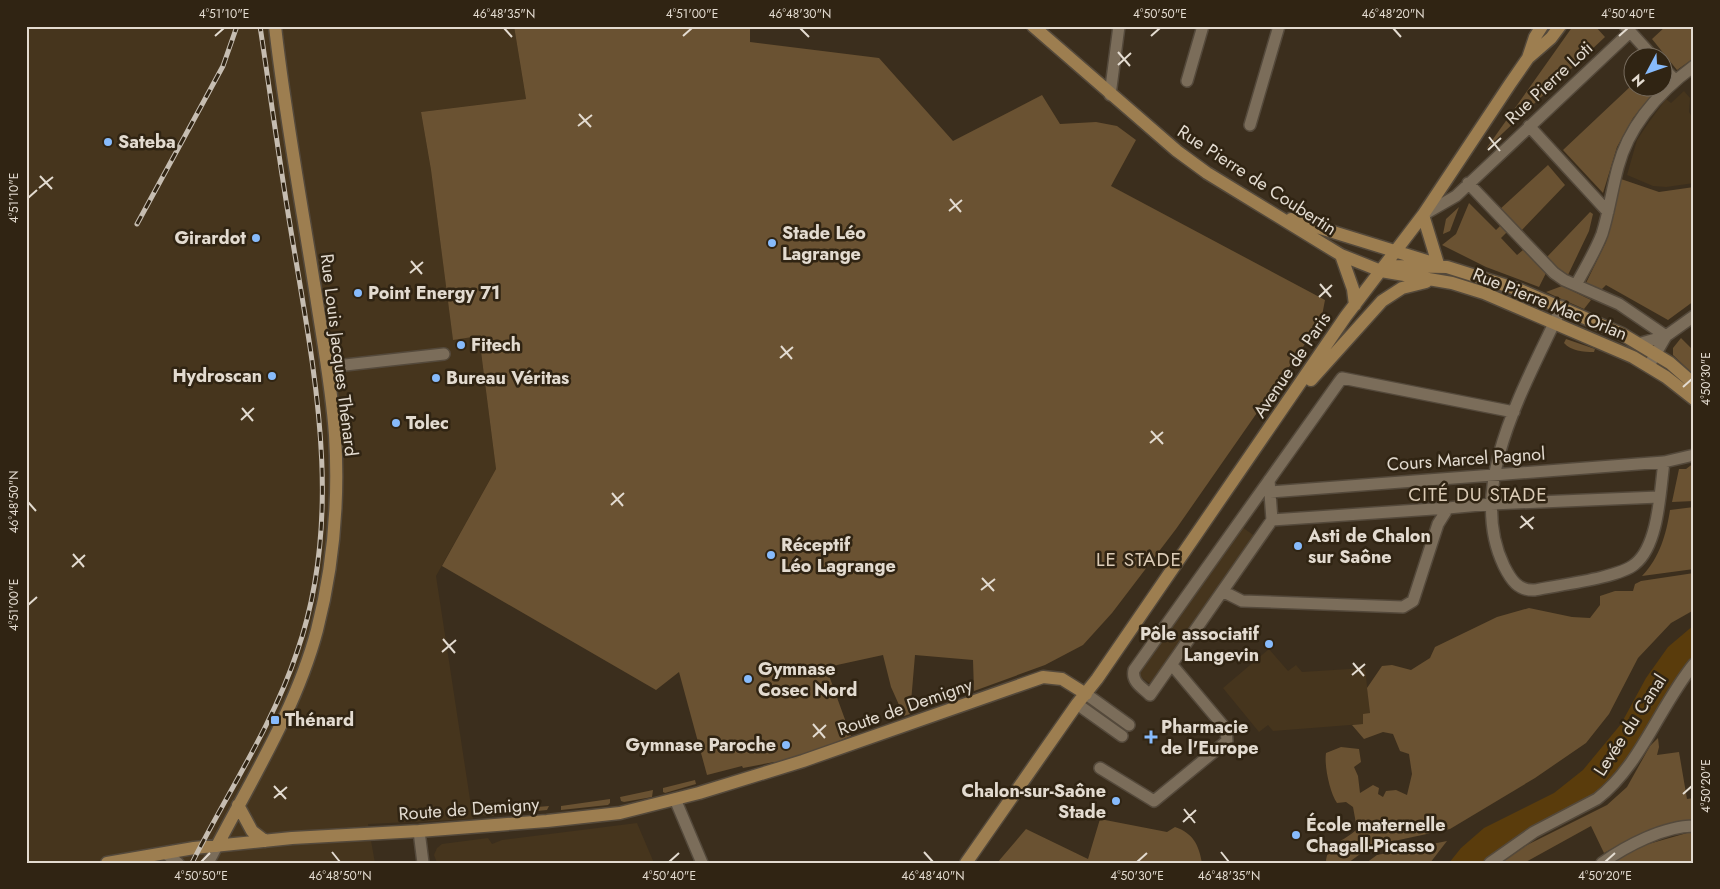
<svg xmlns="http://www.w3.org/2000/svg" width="1720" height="889" viewBox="0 0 1720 889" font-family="Jost,sans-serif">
<rect width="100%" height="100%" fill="#3b2e1d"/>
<!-- built -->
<path fill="#46351d" d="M26,26h488l12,73 -105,13 10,58 22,169 26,-3 17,133 -60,107 37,243 -105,5 7,39h-349z
M1684,91l6,7 -1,14 3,5 2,-1v67l-28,4 -13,-1 -26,-11 10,-35 12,-18 17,-23 5,4z
M1242,527l14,10 -104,148 -14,-10z
M1269,649l19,22 8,-6 6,7 63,-4 5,45 -7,11 -90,7 -5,-6 -9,7 -36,-44z
M637,823l17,40h-217l-3,-8 3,-7 5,-4 46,-6 4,6 10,-4z"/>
<!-- green -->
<path fill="#6a5232" d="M514,26h236v16l129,16 74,83 89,-46 18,29 36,-2 21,4 19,14 -25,46 214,114 -4,21 -145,208 -64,84 -29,32 -38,20 -71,26 -1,-31 -58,-5 -5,59 -6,2 -13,-29 -8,-32 -46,10 -10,5 24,66 -46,19 -30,9 -1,-2 -31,6 -1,-2 -35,9 -28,-103 -23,18 -214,-124 54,-97 -17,-133 -26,4 -22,-170 -10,-58 105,-13z
M1573,26l3,3 2,-3h17l10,11 -119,112z
M1666,26h28v32l-17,12 -25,-31z
M1632,85v3h12l7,8 -18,22 -16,29 -14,46 -40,-43z
M1548,165l17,20 -45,47 -21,-22z
M1621,179l38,13 35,-5v114l-26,19 -62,-35 -5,5 -15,-7 20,-41z
M1469,203l27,27 5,-5 6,7 -6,6 16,17 6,-5 23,23 -7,14 -53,-20 -44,-22 14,-11z
M1459,207l-9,24 -7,3 3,-15z
M1590,212l3,2 -4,17 -22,46 -21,-19z
M1562,286l29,14 -7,9 -38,-17z
M1681,338l13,13v24l-21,-20v-7z
M1566,339l29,10 -1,3c-11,0 -23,-1 -30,-9z
M1694,463v38l-22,1 7,-33h7z
M1694,507v62l-52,7c18,-19 24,-41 28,-66z
M1694,573v37l-23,13 -33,35 -29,56 -23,29 -51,35 -85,51 -79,17 -23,17h-22c0,-19 19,-22 31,-34l-4,-22 -7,-5 -9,1c-7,-10 -13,-37 -11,-50l15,-6 18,2 2,13 -7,5 4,9 2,17 13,-8 6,3 -1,6 5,3 3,-6 10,-1 11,5 5,-21 -3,-20 -9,-3 -7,-17 -10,-2 -19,7 -12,-14 11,-1v-10l7,-1 -3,-25 15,-22 10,-1 19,5 19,-12 5,-11 62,-30 32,-9 43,9 18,1 10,-13v-9l15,-5h18l2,-7 6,-3z
M1658,738l1,9 -2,8 22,-3 8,47 7,-1v22l-54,14 -36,19 -13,-27 -67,37h-25l20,-14 88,-44 20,-18 23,-41z
M695,780l1,4 -31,9 -2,-1v-4z
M653,790l-1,7 -28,5 -3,-1 -1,-4z
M610,799v4l-2,2 -47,5v-4z
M549,806l-2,4 -61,6 -7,-4z
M1100,819l67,13 8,-5c18,6 24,18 27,36h-205l29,-34 62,30z
M1694,831v32h-81l18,-14z
M1447,841l-17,22h-64l11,-8z"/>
<!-- water -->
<path fill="#5a3c0c" d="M1694,625v34l-32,42 -23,41 -35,49 -115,67 -5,5h-35l12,-15 23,-20 70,-35 29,-23 38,-46 25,-46 22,-31z"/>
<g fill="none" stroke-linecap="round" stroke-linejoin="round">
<!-- street casing -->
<g stroke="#54493b" stroke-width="14">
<path id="street" d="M1625,26l29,32
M1662,67l13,13
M1187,81l16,-55
M1110,95l9,-69
M1250,125l29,-99
M1529,126l79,86
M1468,183l86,90 10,7 55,24 47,32
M1423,215l33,-19 174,-164
M1576,285c9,-17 19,-33 26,-51 7,-22 10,-45 16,-67 11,-42 41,-75 76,-101
M1562,306c-33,74 -98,178 -58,260 7,14 14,25 31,24 23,-5 84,-12 100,-26 24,-19 25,-74 29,-102
M1638,344l28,-8
M1651,362l15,-26 28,-20
M327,367l117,-13
M1269,480l3,40 -122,175c-7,-7 -19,-13 -16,-25l205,-288 3,-4 172,34
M1270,492l394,-30 30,-7
M1272,520l176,-12
M1224,592l18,9 161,6 10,-6 25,-77 10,-16 43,-4 168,-7
M1086,694l43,31
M1077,704l45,32
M1100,768l54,33 73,-60 -1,-12 -54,-64
M675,799l27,64
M419,831l4,32
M165,853l13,10
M208,863l9,-17
M1490,863l44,-31 63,-33c44,-34 62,-92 97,-135
M1602,863c24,-17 62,-37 92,-37"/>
</g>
<!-- secondary casing -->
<g stroke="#54493b" stroke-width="15">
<path id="secondary" d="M1033,26l144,125 30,22 134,82 40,16 71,12 32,10 149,64 33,20 28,22
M1528,58l7,-21 7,-11
M1423,215l15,49
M1291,219l139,43
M1341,255l12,34 2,16
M1385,266l62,1 73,23 102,44 48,29 24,21
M1311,380l71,-79 20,-13 24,-6
M238,805l14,26 13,10
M217,846c36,-69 80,-140 100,-216 16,-62 22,-130 18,-195 -3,-46 -12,-93 -19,-139 -14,-90 -31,-180 -41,-270
M107,863l87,-15 98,-10 127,-7 128,-10 73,-8 79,-20 104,-32 240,-84 19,2 24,15
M966,863l111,-159 20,-25 249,-363 77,-101 87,-131 18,-26 23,-20 9,-12"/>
</g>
<!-- street -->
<use href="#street" stroke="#7b6d5a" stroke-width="11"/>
<!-- secondary -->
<use href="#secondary" stroke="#9d7e50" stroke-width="12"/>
<!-- rail casing -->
<g stroke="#c6bdb1" stroke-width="5">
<path id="rail" d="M137,224l86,-158 14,-40
M192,863c35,-70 80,-136 105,-211 49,-140 16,-286 -7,-427 -11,-66 -20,-133 -30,-199"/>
</g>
<!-- rail -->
<use href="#rail" stroke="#302413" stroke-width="3" stroke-dasharray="9" stroke-linecap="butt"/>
</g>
<!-- ticks -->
<path fill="none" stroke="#e3dbd0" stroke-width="2" d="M504,28l8,9M800,28l9,9M1393,28l8,9M215,36l9,-8M683,36l9,-8M1151,36l9,-8M1619,36l9,-8M1118,52l12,14M1118,65l13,-12M579,114l12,13M578,126l14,-11M1489,137l11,14M1488,150l13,-12M40,176l12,13M39,188l14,-11M28,198l9,-8M950,199l11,13M949,211l13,-11M411,261l11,13M410,273l13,-11M1320,284l11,13M1319,297l13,-12M781,346l11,13M780,358l13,-11M1683,387l9,-8M242,408l11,13M241,420l13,-12M1151,431l12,13M1150,443l13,-11M612,493l11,13M28,502l8,9M611,505l13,-12M1521,516l12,13M1520,528l14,-11M73,554l11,13M72,567l13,-12M982,578l12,13M981,590l14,-11M28,605l9,-8M443,639l12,14M442,652l14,-12M1353,663l11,13M1352,675l13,-11M813,724l12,14M813,737l13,-12M274,786l12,13M1683,794l9,-8M274,798l13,-11M1184,809l11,14M1183,822l13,-12M332,852l8,10M924,852l9,10M1221,852l8,10M201,862l9,-9M669,862l10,-9M1137,862l10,-9M1605,862l10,-9"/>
<!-- markers -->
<g fill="#87bbfc" stroke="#302413" stroke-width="2">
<circle cx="108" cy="142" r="5"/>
<circle cx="256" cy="238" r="5"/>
<circle cx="772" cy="243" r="5"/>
<circle cx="358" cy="293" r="5"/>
<circle cx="461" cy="345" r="5"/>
<circle cx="272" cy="376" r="5"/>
<circle cx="436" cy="378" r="5"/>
<circle cx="396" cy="423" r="5"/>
<circle cx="1298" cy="546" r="5"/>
<circle cx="771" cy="555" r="5"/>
<circle cx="1269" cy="644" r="5"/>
<circle cx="748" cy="679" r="5"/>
<rect x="270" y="715" width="10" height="10" rx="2.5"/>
<path d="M1148.5 729.5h5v5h5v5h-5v5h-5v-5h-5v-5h5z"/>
<circle cx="786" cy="745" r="5"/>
<circle cx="1116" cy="801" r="5"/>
<circle cx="1296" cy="835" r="5"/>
</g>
<g text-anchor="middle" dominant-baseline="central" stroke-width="5" stroke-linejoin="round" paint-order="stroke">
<!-- street labels -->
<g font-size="18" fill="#e3dbd0" stroke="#302413">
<text transform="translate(1549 83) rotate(-43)">Rue Pierre Loti</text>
<text transform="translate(1257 180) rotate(33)">Rue Pierre de Coubertin</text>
<text transform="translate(1550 304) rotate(22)">Rue Pierre Mac Orlan</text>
<text transform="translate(339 355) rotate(83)">Rue Louis Jacques Thénard</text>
<text transform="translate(1292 365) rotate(-56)">Avenue de Paris</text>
<text transform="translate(1466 459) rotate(-4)">Cours Marcel Pagnol</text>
<text transform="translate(905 707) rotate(-19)">Route de Demigny</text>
<text transform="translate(1630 725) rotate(-57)">Levée du Canal</text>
<text transform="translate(469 809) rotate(-4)">Route de Demigny</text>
</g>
<!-- poi labels -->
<g font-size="18" font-weight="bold" fill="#e3dbd0" stroke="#302413" text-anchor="start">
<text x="118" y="142">Sateba</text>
<text x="782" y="233">Stade Léo<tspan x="782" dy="21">Lagrange</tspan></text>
<text x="246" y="238" text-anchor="end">Girardot</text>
<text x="368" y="293">Point Energy 71</text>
<text x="471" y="345">Fitech</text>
<text x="262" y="376" text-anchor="end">Hydroscan</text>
<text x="446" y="378">Bureau Véritas</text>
<text x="406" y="423">Tolec</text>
<text x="1308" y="536">Asti de Chalon<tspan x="1308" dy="21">sur Saône</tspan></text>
<text x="781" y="545">Réceptif<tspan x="781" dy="21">Léo Lagrange</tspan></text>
<text x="1259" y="634" text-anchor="end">Pôle associatif<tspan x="1259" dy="21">Langevin</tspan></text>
<text x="758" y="669">Gymnase<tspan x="758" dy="21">Cosec Nord</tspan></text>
<text x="285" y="720">Thénard</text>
<text x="1161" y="727">Pharmacie<tspan x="1161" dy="21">de l'Europe</tspan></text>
<text x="776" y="745" text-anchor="end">Gymnase Paroche</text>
<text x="1106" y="791" text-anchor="end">Chalon-sur-Saône<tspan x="1106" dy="21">Stade</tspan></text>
<text x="1306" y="825">École maternelle<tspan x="1306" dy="21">Chagall-Picasso</tspan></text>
</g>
<!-- neighbourhood labels -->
<g font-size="19" letter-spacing="1" fill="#dbcbb6" stroke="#302413">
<text x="1478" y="494">CITÉ DU STADE</text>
<text x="1139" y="559">LE STADE</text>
</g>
</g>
<!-- border -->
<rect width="1720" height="889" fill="none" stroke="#302413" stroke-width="55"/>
<!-- north arrow -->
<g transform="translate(1648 72) rotate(229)"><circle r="24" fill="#302413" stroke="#786d5f"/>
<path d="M0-4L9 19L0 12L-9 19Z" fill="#87bbfc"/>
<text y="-8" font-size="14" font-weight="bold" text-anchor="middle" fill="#e3dbd0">N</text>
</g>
<rect x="28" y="28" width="1664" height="834" fill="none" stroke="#e3dbd0" stroke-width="2"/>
<g font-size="12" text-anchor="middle" fill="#e3dbd0">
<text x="224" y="18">4°51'10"E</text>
<text x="504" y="18">46°48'35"N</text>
<text x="692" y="18">4°51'00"E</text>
<text x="800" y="18">46°48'30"N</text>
<text x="1160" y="18">4°50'50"E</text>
<text x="1393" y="18">46°48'20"N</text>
<text x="1628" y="18">4°50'40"E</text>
<text transform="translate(14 198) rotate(-90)" y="4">4°51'10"E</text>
<text transform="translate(1706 379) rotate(-90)" y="4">4°50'30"E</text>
<text transform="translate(14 502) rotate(-90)" y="4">46°48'50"N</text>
<text transform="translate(14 605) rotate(-90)" y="4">4°51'00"E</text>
<text transform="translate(1706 786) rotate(-90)" y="4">4°50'20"E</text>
<text x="201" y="880">4°50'50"E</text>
<text x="340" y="880">46°48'50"N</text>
<text x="669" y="880">4°50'40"E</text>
<text x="933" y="880">46°48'40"N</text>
<text x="1137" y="880">4°50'30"E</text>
<text x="1229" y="880">46°48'35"N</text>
<text x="1605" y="880">4°50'20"E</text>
</g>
</svg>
